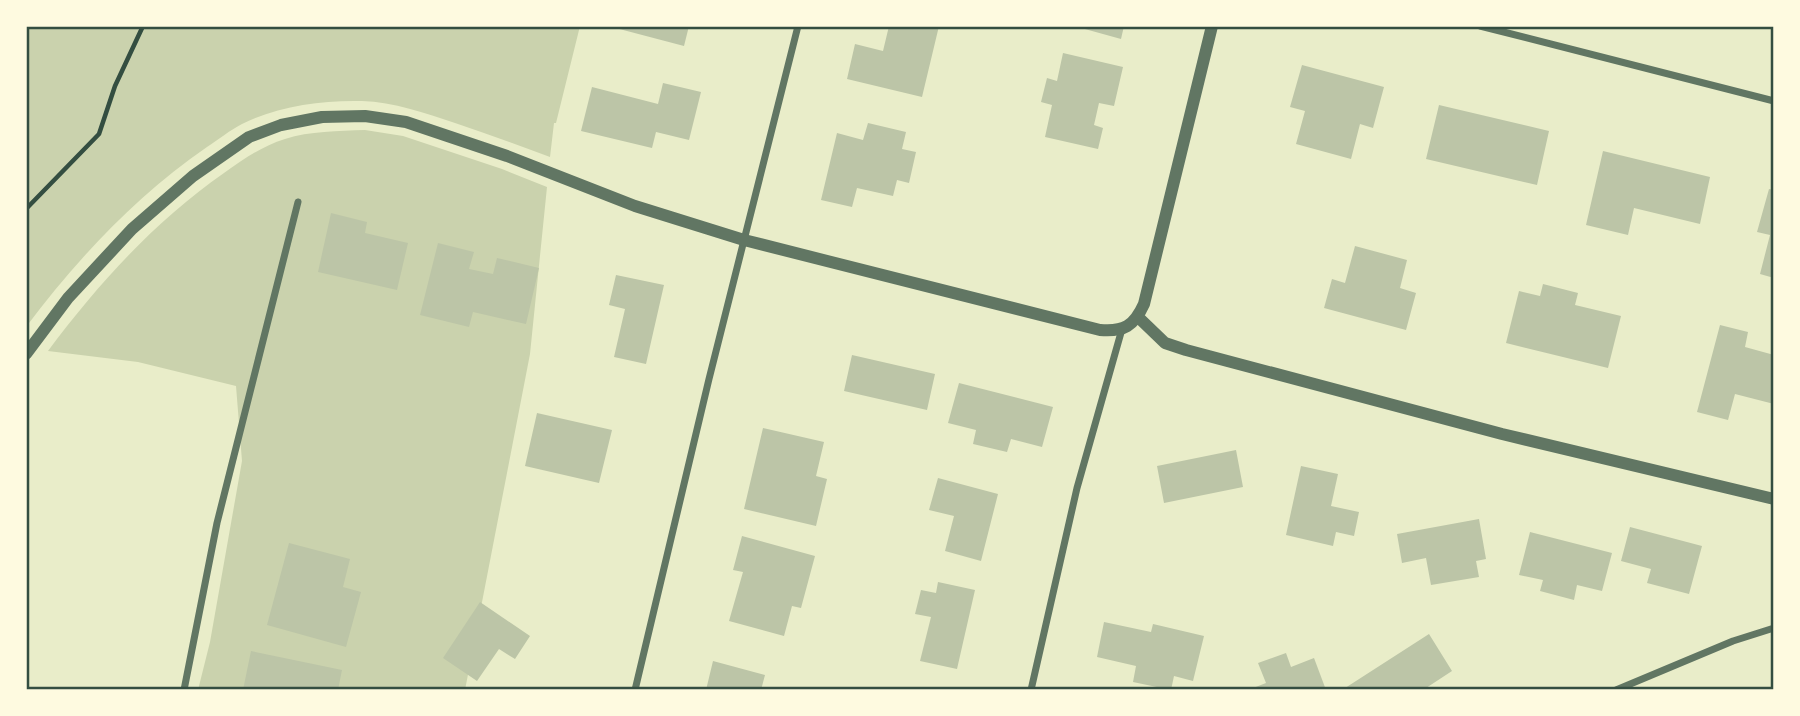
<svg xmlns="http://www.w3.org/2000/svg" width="1800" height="716" viewBox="0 0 1800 716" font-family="'Alegreya Sans',sans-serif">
<rect width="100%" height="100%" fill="#e9edc9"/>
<!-- green -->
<path fill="#cad2ad" d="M26,26h554l-24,97h-2l-4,34c-31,-12 -63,-23 -95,-34 -30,-10 -61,-21 -93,-22 -40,-1 -84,5 -120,23 -12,6 -24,16 -35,23 -71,49 -130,112 -181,180z
M365,130l38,6 99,33 45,18 -17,167 -65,336h-267l12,-48 32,-181 -6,-75 -98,-24 -90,-11c50,-67 107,-130 176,-178 20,-14 38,-27 61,-34 25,-8 53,-8 80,-9z"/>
<!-- building -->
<path fill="#bcc5a7" d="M608,26h81l-5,20z
M889,26h50l-17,71 -75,-18 8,-35 28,7z
M1074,26h50l-3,13z
M1063,53l60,14 -9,39 -15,-3 -5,22 9,3 -5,21 -53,-12 7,-32 -11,-3 6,-24 10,3z
M1302,65l82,22 -11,41 -13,-4 -9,35 -55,-15 9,-33 -15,-4z
M663,83l38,9 -12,48 -33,-8 -4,16 -71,-17 11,-44 66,17z
M1439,105l110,26 -12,54 -111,-26z
M868,123l38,9 -4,17 14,3 -7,31 -12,-3 -4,16 -36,-8 -5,19 -31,-7 16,-67 26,7z
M1603,151l107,26 -10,47 -66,-16 -6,27 -42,-10z
M1769,189l5,1v88l-14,-4 10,-39 -13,-3z
M331,213l36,9 -2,11 43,10 -11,47 -79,-18z
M438,243l36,9 -5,17 24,5 4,-16 42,10 -13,56 -53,-12 -4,15 -49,-12z
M1355,246l52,14 -7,28 16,5 -10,37 -82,-22 8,-29 13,4z
M616,275l48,10 -18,79 -32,-7 11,-48 -16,-4z
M1543,284l35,9 -3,12 46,11 -13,52 -102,-25 13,-52 21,5z
M1720,325l28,7 -3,15 29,8v49l-39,-10 -7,26 -31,-8z
M852,355l83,19 -8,36 -83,-19z
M959,383l94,24 -11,40 -31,-8 -4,13 -34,-8 3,-14 -28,-7z
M537,413l75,17 -13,53 -74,-17z
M763,428l61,14 -8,34 11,3 -11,47 -72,-17z
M1236,450l7,37 -79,16 -7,-37z
M1301,466l37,8 -7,32 28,6 -5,24 -18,-4 -3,14 -47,-11z
M938,478l60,16 -17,67 -36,-10 9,-35 -25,-6z
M1479,519l7,40 -10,2 3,16 -48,8 -5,-27 -24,5 -5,-29z
M1630,527l72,19 -13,48 -42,-11 4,-14 -30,-8z
M1530,532l82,21 -10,38 -25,-6 -3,15 -34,-9 3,-11 -24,-5z
M742,536l73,20 -14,52 -9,-2 -8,30 -55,-15 14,-49 -10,-2z
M289,543l61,16 -7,28 18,5 -15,55 -79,-22z
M938,582l37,8 -18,79 -37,-8 11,-44 -16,-3 6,-24 15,3z
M480,602l50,34 -15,23 -16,-10 -22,32 -34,-23z
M1104,622l47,10 2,-8 51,12 -11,45 -19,-5 -3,14 -38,-8 3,-16 -39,-9z
M1429,634l23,37 -29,19h-81z
M251,651l91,19 -4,20h-95z
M1286,653l5,14 23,-9 12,32h-78l18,-7 -8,-20z
M713,661l52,14 -4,15h-55z"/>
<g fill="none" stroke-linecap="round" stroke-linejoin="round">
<!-- path -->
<path stroke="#344e41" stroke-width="4.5" d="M26,209l73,-75 16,-48 28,-60"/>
<!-- minor -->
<path stroke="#617663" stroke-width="7" d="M1480,26l294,75
M184,690l33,-167 81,-321
M635,690l74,-311 89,-353
M1031,690l46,-202 45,-159
M1616,690l117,-49 41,-13"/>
<!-- tertiary -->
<path stroke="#617663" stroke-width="12" d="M1138,317l27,26 21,7 316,84 272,65
M26,354l42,-56 64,-69 61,-53 56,-39 32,-12 41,-8 43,-1 41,6 101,34 128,50 109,34 356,90c24,2 34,-4 44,-26l68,-278"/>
</g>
<!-- border -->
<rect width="1800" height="716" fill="none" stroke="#fefae0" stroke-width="56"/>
<rect x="28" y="28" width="1744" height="660" fill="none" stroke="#344e41" stroke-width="2.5"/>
</svg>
